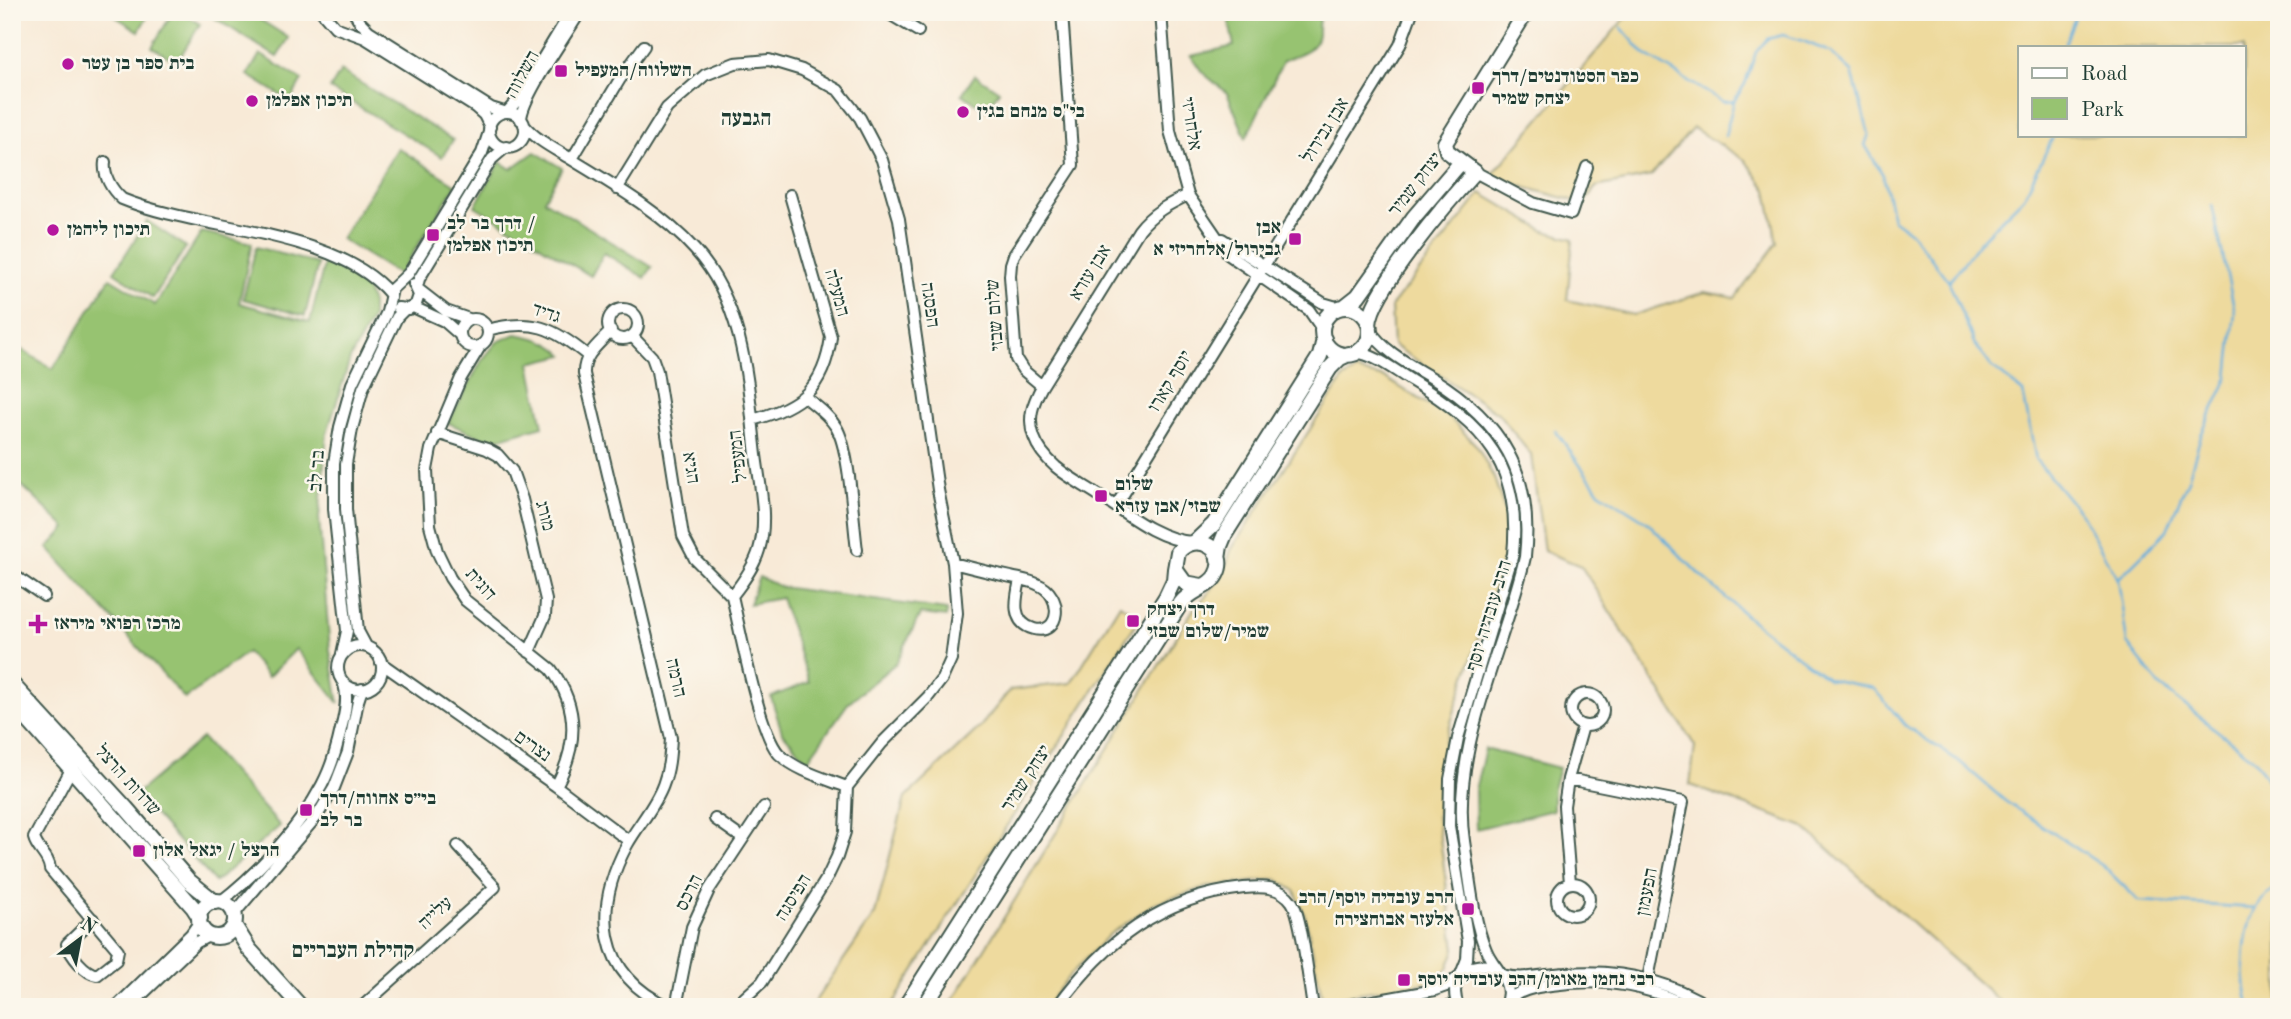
<svg xmlns="http://www.w3.org/2000/svg" width="2291" height="1019" viewBox="0 0 2291 1019" font-family="'Old Standard TT','Frank Ruhl Libre',serif">
<rect width="100%" height="100%" fill="#fbf7ec"/>
<filter id="ink" filterUnits="userSpaceOnUse"><feTurbulence type="fractalNoise" baseFrequency=".0143" numOctaves="2"/><feDisplacementMap in="SourceGraphic" scale="14" xChannelSelector="R" yChannelSelector="G"/><feConvolveMatrix kernelMatrix="1 2 1 2 8 2 1 2 1" color-interpolation-filters="sRGB"/></filter>
<filter id="wash" filterUnits="userSpaceOnUse"><feTurbulence type="fractalNoise" baseFrequency=".00686" numOctaves="4" result="noise"/><feDisplacementMap in="SourceGraphic" scale="28" xChannelSelector="R" yChannelSelector="G"/><feGaussianBlur stdDeviation="1.57" result="paint"/><feColorMatrix in="noise" values="0 0 0 0 0 0 0 0 0 0 0 0 0 0 0 0 0 1.4 0 .05"/><feComposite in="paint" operator="in"/></filter>
<g filter="url(#wash)">
<rect width="100%" height="100%" fill="#f8ead7"/>
<!-- green -->
<path fill="#97c371" stroke="#5b8052" stroke-width="2" d="M119,12h31l-11,19 -23,-14z
M173,12h8l19,12 -23,38 -25,-15z
M205,12h43l41,26 -12,19z
M1227,12h95c-4,9 -4,13 -4,22 -2,17 -22,21 -35,27l-37,77 -19,-45 -25,-21 -11,-16 43,-10z
M260,54l42,26 -12,21 -42,-26z
M341,71l112,69 -11,17 -112,-68z
M975,75l24,16 -13,19 -24,-16z
M398,148l58,37 -57,90 -58,-36z
M535,152l27,16 -18,32 108,67 -7,11 -41,-25 -13,23 -116,-70 25,-44 11,7z
M147,221l39,26 -33,51 -39,-26z
M202,232l50,11 -13,60 71,19 15,-62 40,25 7,19v14l-22,41 -23,74 -8,85 11,133 9,52 -43,-54 -28,28 -21,-25 -62,47 -137,-151 18,-20 -54,-52v-132l41,25 57,-91 45,27z
M256,247l62,17 -13,52 -62,-17z
M516,334c18,3 35,7 48,21l-34,8 13,63 -53,15 -42,-18 34,-63 15,-18z
M759,577l22,10 166,23 -1,7 -26,-3 -23,48 -48,40 -42,59 -25,-29 -11,-35 38,-15 -28,-84 -32,6z
M202,738l78,88 -65,56 -79,-88z
M1485,749l74,19 -6,21v21l-77,19 -1,-39z"/>
<!-- sand -->
<path fill="#eeda9e" stroke="#868c69" stroke-width="2" fill-rule="evenodd" d="M1630,12h649v995h-273l-202,-180 -114,-42 5,-39 -114,-180 -37,-15 -13,-96 -33,-42 -105,-68 -2,-38 90,-114 64,38 28,8 -6,61 67,15 71,-23 30,6 42,-55 -10,-53 -22,-30 -52,-32 -42,48 -55,11 -13,16 -56,-15 -35,-13zM2020,47h224v88h-224z
M1356,371l29,7 65,40 27,28 17,32 12,36 -1,40 -61,190 -7,72 18,133 -7,19 -10,13 -86,13 -29,7 -18,-85 -10,-25 -19,-12 -69,8 -52,16 -45,31 -40,41 -25,32h-96l244,-397c20,-22 29,-29 38,-60l112,-171z
M1120,604l20,13 -249,390h-80l64,-93 30,-116 75,-71 30,-37 61,-7z"/>
<g fill="none" stroke-linecap="round" stroke-linejoin="round">
<!-- stream -->
<path stroke="#62adda" stroke-width="2.5" d="M1621,27l23,27 79,48 11,-1 11,-17 11,-32 11,-13 16,-4 20,6 27,11 22,20 17,62 -4,11 18,30 10,44 18,13 38,50 25,61 17,23 32,26 13,68 45,54 37,65 9,64 33,43 96,75 23,38
M2064,47l13,-35
M1725,136l9,-35
M1949,282l32,-42 43,-43 30,-62
M1555,430l44,62 48,30 52,52 52,46 77,59 45,9 33,38 54,36 45,39 98,65 36,35 117,7
M2118,579l49,-49 21,-50 13,-45 27,-57 7,-66 -23,-107
M2250,1007c-9,-28 -8,-71 5,-98 5,-9 17,-17 24,-24"/>
</g>
</g>
<g filter="url(#ink)">
<g fill="none" stroke-linecap="round" stroke-linejoin="round">
<!-- minor casing -->
<g stroke="#40574c" stroke-width="14">
<path id="minor" d="M322,12l13,15 30,11 110,69 9,8 6,12
M354,12l6,10 9,9 122,77 13,4
M886,12l32,19
M1161,12l9,119 18,64 41,60 80,55 13,19
M507,112l10,-11 54,-89
M489 130a18 18 0 1 1 36 0a18 18 0 1 1-36 0Z
M521,120c0,-22 46,-86 59,-108
M524,125c12,15 31,24 47,34 43,26 91,54 124,91 50,55 53,135 61,205 4,31 12,65 3,95 -5,17 -16,32 -27,46 8,33 27,137 47,158 18,17 45,24 68,33
M572,159l48,-80 24,-33
M105,162c-2,14 7,28 17,37 77,32 213,30 268,95
M1475,172l58,31 38,11 16,-47
M617,189l50,-81 38,-33 30,-12 34,-3 33,10 36,20 22,28 22,42 17,59 39,271 15,73 4,50 -6,46 -9,20 -14,18 -46,46 -35,44
M1188,195c-19,9 -36,18 -49,35l-97,156c-9,17 -15,32 -8,51 4,12 13,22 22,30 12,10 27,18 41,27 28,18 60,46 95,48
M1222,239l101,64 17,5
M417,287l2,-8 73,-120 14,-12
M419,290l27,21 23,8
M413,307l31,14 16,14
M398,308l11,1 7,-5 3,-9 -5,-11
M608 324a15 15 0 1 1 30 0a15 15 0 1 1-30 0Z
M460 333a14 14 0 1 1 28 0a14 14 0 1 1-28 0Z
M1369,329c15,23 40,35 63,49 70,43 102,96 93,179 -20,89 -75,192 -61,284 5,32 9,80 22,109 8,20 31,33 18,57
M488,330c44,-12 65,-3 100,26
M611,331c-12,13 -28,24 -27,43l87,364c-1,17 -2,32 -8,47 -8,22 -25,40 -36,60 -34,64 -30,129 42,162
M632,336l20,21 5,14 26,165 12,23 37,37
M481,345l-20,33 -30,71 -4,21 3,55 7,26 13,27 15,22 86,69c28,37 27,77 5,117
M1355,352c21,3 39,18 57,29 72,44 110,84 101,173l-55,184 -8,41 -1,47 19,115 -1,18 -6,15
M1042,386l-19,-16 -7,-11 -6,-83 1,-12 3,-9 59,-90 -11,-153
M805,397c11,9 23,17 31,30 14,22 17,95 21,123
M752,420c48,-13 72,-31 79,-83l-41,-142
M437,433l50,16 11,6 14,16 10,28 24,101 -1,16 -16,36
M1116,506l284,-461 12,-33
M953,563c19,5 39,10 58,14 8,2 18,3 26,7 28,11 23,52 -3,45 -24,-6 -18,-31 -14,-49
M12,574l32,22
M366,646l-8,-15 -12,-122v-45l6,-35 11,-41 34,-71 7,-7
M338 668a22 22 0 1 1 44 0a22 22 0 1 1-44 0Z
M342,654l5,-23 -13,-122v-46l6,-36 12,-43 35,-72 5,-23 17,-16 73,-120 7,-21
M381,663l175,123 73,55
M1571 710a16 16 0 1 1 32 0a16 16 0 1 1-32 0Z
M74,764l-40,74c3,12 15,18 16,31l68,81 -2,10 -19,15c-12,-2 -26,-19 -30,-31l26,-25
M1568,779l115,23 -37,187
M715,819l27,19
M1557 899a16 16 0 1 1 32 0a16 16 0 1 1-32 0Z
M1570,883l-6,-77 4,-27 15,-53
M220,902c38,-29 80,-75 102,-117 9,-17 15,-37 19,-56 4,-15 8,-33 2,-47
M234,914l83,-98 17,-28 14,-36 10,-51 4,-12
M1502,975c22,6 42,-1 64,-2 52,-4 100,6 144,34
M1506,1002c12,-12 29,-15 45,-17 49,-7 95,-1 138,22
M116,1007l75,-73 9,-13
M129,1007l68,-65 13,-7
M362,1007l133,-120 -37,-41
M676,1007l16,-80 17,-37 55,-83
M730,1007l11,-6 21,-19 65,-104 10,-21 8,-25 2,-45
M1057,1007c48,-66 104,-110 187,-119 18,-2 37,-2 48,14 10,14 17,84 21,105
M1340,1007l95,-17 14,-5 9,-8
M1432,1007h15
M1459,1007c-14,-26 12,-52 38,-37"/>
</g>
<!-- major casing -->
<g stroke="#40574c" stroke-width="18">
<path id="major" d="M1344,307l14,-11 56,-79 47,-55
M1322 331a24 24 0 1 1 48 0a24 24 0 1 1-48 0Z
M1369,325c1,-33 81,-126 106,-153l-28,-21 -2,-8 81,-131
M1195,542l19,-18 106,-168 4,-17
M1218,559l2,-13 5,-12 105,-166 10,-10 9,-4
M12,684l114,124 63,73 26,21
M12,702l181,205 7,11
M199 919a18 18 0 1 1 36 0a18 18 0 1 1-36 0Z
M234,925l15,24 52,58
M905,1007l261,-410 8,-17 1,-11
M924,1007l257,-404c10,-13 29,-16 35,-28 14,-25 -20,-45 -38,-23l-3,17 10,14 17,3"/>
</g>
<!-- minor -->
<use href="#minor" stroke="#fff" stroke-width="10"/>
<!-- major -->
<use href="#major" stroke="#fff" stroke-width="14"/>
</g>
</g>
<!-- markers -->
<g fill="#b5179e" stroke="#fbf7ec" stroke-width="2.5">
<circle cx="68" cy="64" r="7"/>
<rect x="554" y="64" width="14" height="14" rx="3.5"/>
<rect x="1471" y="81" width="14" height="14" rx="3.5"/>
<circle cx="252" cy="101" r="7"/>
<circle cx="963" cy="112" r="7"/>
<circle cx="53" cy="230" r="7"/>
<rect x="426" y="228" width="14" height="14" rx="3.5"/>
<rect x="1288" y="232" width="14" height="14" rx="3.5"/>
<rect x="1094" y="489" width="14" height="14" rx="3.5"/>
<rect x="1126" y="614" width="14" height="14" rx="3.5"/>
<path d="M34.5 613.5h7v7h7v7h-7v7h-7v-7h-7v-7h7z"/>
<rect x="299" y="803" width="14" height="14" rx="3.5"/>
<rect x="132" y="844" width="14" height="14" rx="3.5"/>
<rect x="1461" y="902" width="14" height="14" rx="3.5"/>
<rect x="1397" y="973" width="14" height="14" rx="3.5"/>
</g>
<g text-anchor="middle" dominant-baseline="central" stroke-width="5" stroke-linejoin="round" paint-order="stroke">
<!-- poi labels -->
<g font-size="19" font-weight="bold" fill="#1f3d34" stroke="#fbf7ec" text-anchor="start">
<text x="82" y="64">בית ספר בן עטר</text>
<text x="575" y="71">השלווה/המעפיל</text>
<text x="1492" y="77">כפר הסטודנטים/דרך<tspan x="1492" dy="22">יצחק שמיר</tspan></text>
<text x="266" y="101">תיכון אפלמן</text>
<text x="977" y="112">בי"ס מנחם בגין</text>
<text x="447" y="224">דרך בר לב /<tspan x="447" dy="22">תיכון אפלמן</tspan></text>
<text x="1281" y="228" text-anchor="end">אבן<tspan x="1281" dy="22">גבירול/אלחריזי א</tspan></text>
<text x="67" y="230">תיכון ליהמן</text>
<text x="1115" y="485">שלום<tspan x="1115" dy="22">שבזי/אבן עזרא</tspan></text>
<text x="1147" y="610">דרך יצחק<tspan x="1147" dy="22">שמיר/שלום שבזי</tspan></text>
<text x="54" y="624">מרכז רפואי מיראז</text>
<text x="320" y="799">בי״ס אחווה/דרך<tspan x="320" dy="22">בר לב</tspan></text>
<text x="153" y="851">הרצל / יגאל אלון</text>
<text x="1454" y="898" text-anchor="end">הרב עובדיה יוסף/הרב<tspan x="1454" dy="22">אלעזר אבוחצירה</tspan></text>
<text x="1418" y="980">רבי נחמן מאומן/הרב עובדיה יוסף</text>
</g>
<!-- street labels -->
<g font-size="19" fill="#1f3d34" stroke="#fbf7ec">
<text transform="translate(523 75) rotate(-61)">השלווה</text>
<text transform="translate(1190 124) rotate(81)">אלחריזי</text>
<text transform="translate(1326 131) rotate(-58)">אבן גבירול</text>
<text transform="translate(1416 185) rotate(-52)">יצחק שמיר</text>
<text transform="translate(1091 273) rotate(-58)">אבן עזרא</text>
<text transform="translate(836 293) rotate(74)">המעלה</text>
<text transform="translate(929 305) rotate(82)">הפסגה</text>
<text transform="translate(546 314) rotate(18)">גדיד</text>
<text transform="translate(996 315) rotate(-94)">שלום שבזי</text>
<text transform="translate(1171 382) rotate(-59)">יוסף קארו</text>
<text transform="translate(739 456) rotate(-97)">המעפיל</text>
<text transform="translate(690 468) rotate(81)">הגיא</text>
<text transform="translate(318 471) rotate(-86)">בר לב</text>
<text transform="translate(544 516) rotate(75)">מורג</text>
<text transform="translate(480 585) rotate(49)">דוגית</text>
<text transform="translate(1490 616) rotate(-73)">הרב עובדיה יוסף</text>
<text transform="translate(675 678) rotate(77)">הרמה</text>
<text transform="translate(532 747) rotate(35)">נצרים</text>
<text transform="translate(1027 779) rotate(-57)">יצחק שמיר</text>
<text transform="translate(127 781) rotate(48)">שדרות הרצל</text>
<text transform="translate(1648 892) rotate(-79)">הפעמון</text>
<text transform="translate(690 893) rotate(-63)">הרכס</text>
<text transform="translate(794 898) rotate(-58)">הפיסגה</text>
<text transform="translate(436 914) rotate(-42)">עלייה</text>
</g>
<!-- neighbourhood labels -->
<g font-size="21" font-weight="bold" fill="#1f3d34" stroke="#fbf7ec">
<text x="746" y="119">הגבעה</text>
<text x="353" y="951">קהילת העבריים</text>
</g>
</g>
<!-- margin -->
<rect width="2291" height="1019" fill="none" stroke="#fbf7ec" stroke-width="42"/>
<!-- legend -->
<rect x="2018" y="46" width="228" height="91" fill="#fbf7ec" stroke="#a3ada2" stroke-width="2"/>
<rect x="2032" y="68" width="35" height="10" fill="#ffffff" stroke="#a3ada2" stroke-width="2"/>
<text x="2081" y="80" font-size="21" fill="#1f3d34">Road</text>
<rect x="2032" y="98" width="35" height="21" fill="#97c371" stroke="#a3ada2" stroke-width="2"/>
<text x="2081" y="116" font-size="21" fill="#1f3d34">Park</text>
<!-- north arrow -->
<g transform="translate(80 939) rotate(32)" stroke="#fbf7ec" stroke-width="5" paint-order="stroke">
<path d="M0-5L12 26L0 18L-12 26Z" fill="#1f3d34"/>
<text y="-10" font-size="19" font-weight="bold" text-anchor="middle" fill="#1f3d34">N</text>
</g>
</svg>
